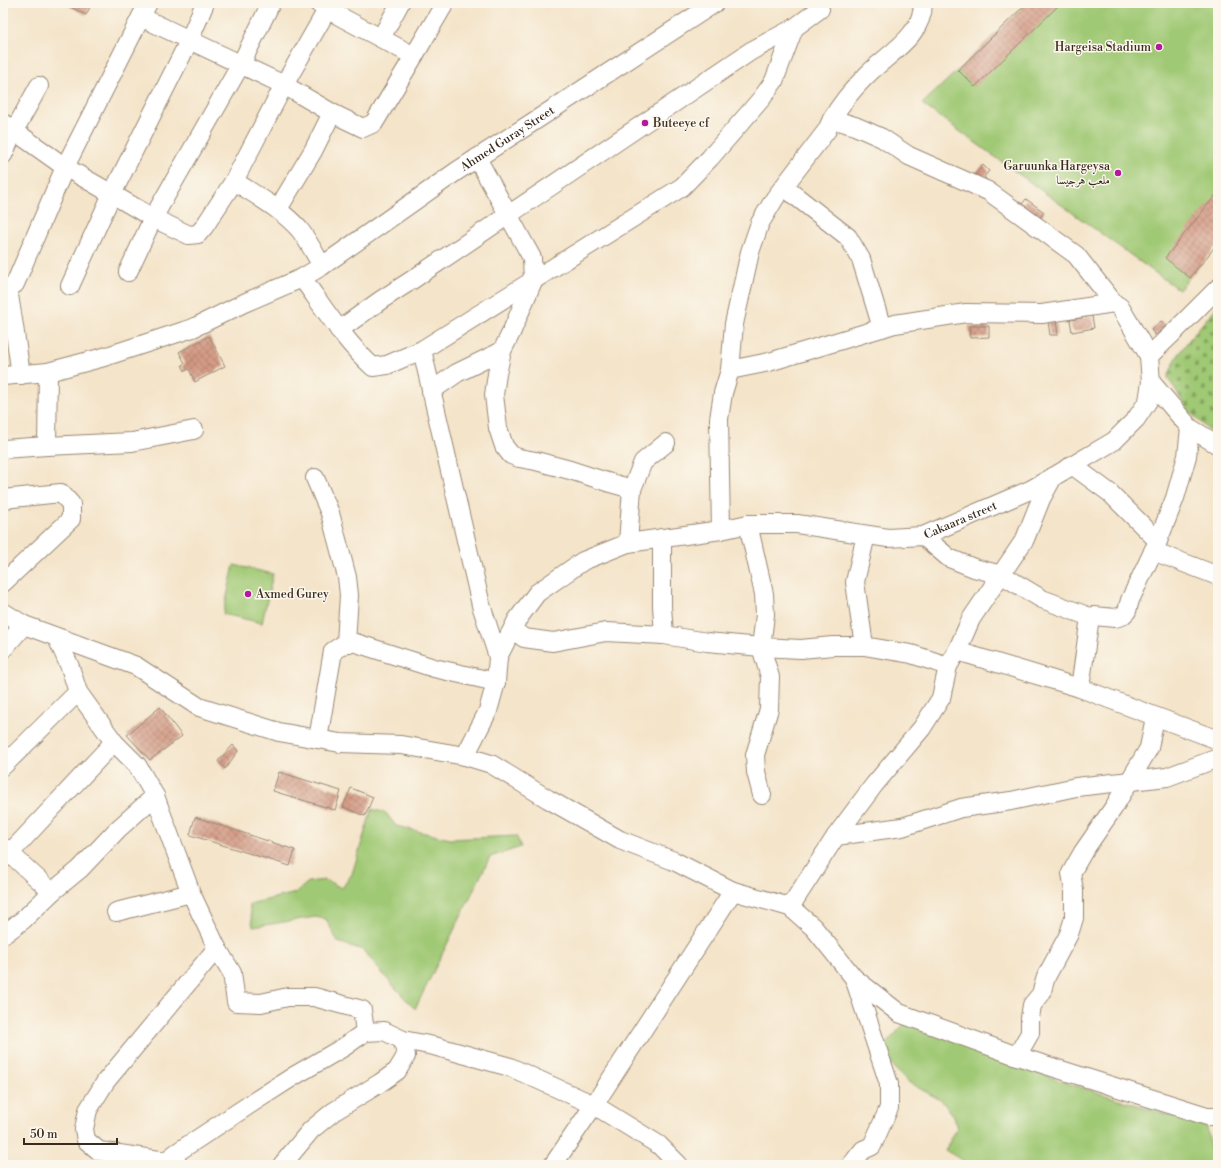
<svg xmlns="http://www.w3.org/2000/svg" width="1221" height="1168" viewBox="0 0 1221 1168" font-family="'Libre Bodoni',Amiri,serif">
<defs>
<pattern id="cemetery-stones" width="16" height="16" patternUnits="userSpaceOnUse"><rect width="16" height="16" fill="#a0c975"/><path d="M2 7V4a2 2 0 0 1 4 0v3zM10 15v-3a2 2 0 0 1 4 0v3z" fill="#84a35f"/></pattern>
<pattern id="building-cross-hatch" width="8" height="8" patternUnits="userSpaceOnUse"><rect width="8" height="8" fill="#d39983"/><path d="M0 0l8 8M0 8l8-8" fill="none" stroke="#ac7d6b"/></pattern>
</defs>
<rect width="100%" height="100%" fill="#fbf7ec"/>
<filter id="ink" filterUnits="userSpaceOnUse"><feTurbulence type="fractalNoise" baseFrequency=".025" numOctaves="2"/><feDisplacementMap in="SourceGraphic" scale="8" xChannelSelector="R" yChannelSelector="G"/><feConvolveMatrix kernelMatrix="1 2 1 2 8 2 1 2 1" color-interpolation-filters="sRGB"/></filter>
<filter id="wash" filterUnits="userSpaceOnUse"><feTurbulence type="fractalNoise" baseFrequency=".012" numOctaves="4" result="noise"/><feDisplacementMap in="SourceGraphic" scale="16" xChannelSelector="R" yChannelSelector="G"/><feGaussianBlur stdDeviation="0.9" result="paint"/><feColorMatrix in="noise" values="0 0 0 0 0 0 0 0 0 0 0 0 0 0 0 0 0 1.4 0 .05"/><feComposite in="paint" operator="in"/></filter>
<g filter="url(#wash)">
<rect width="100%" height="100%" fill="#f4e4c9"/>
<!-- grass -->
<path fill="#a0c975" stroke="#6e7a4a" d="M1027,3h191v240l-39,47 -257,-186 36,-34z
M234,565l39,9 -11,49 -39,-9z
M372,809l14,4 10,13 54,13 66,-3 5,11 -31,10 -75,152 -26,-28 -26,-31 -25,-8 -12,-23 -11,-2 -62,10 -4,-23 47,-11 12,-11 17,-2 17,8 10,-14z
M904,1024h10l144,56 149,47 5,31 6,4v3h-248l-25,-15 12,-21 -3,-13 -12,-15 -34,-19 -13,-13 -11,-15 1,-9z"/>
<!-- cemetery -->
<path fill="url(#cemetery-stones)" stroke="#6e7a4a" d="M1218,305v134l-30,-29 -20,-32c8,-28 32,-50 50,-73z"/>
<g id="blocks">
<!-- building -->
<path fill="url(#building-cross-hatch)" d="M63,3h29l-6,12z
M1027,3h34l-86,84 -17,-17z
M983,165l6,6 -5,6 5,5 -18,-4z
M1218,192v51l-28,35 -25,-20z
M1026,199l18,13 -7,10 -18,-14z
M1092,316l2,12 -22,4 -2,-12z
M1056,320l2,15h-8l-2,-14z
M1161,321l5,5 -11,9 -4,-5z
M969,326h20v11l-19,1z
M209,336l16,30 -30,16 -6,-13 -4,2 -3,-6 3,-2 -6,-11z
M160,707l22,29 -32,24 -23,-25z
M233,745l5,6 -13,18 -7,-8z
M279,772l62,19 -6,19 -62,-19z
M351,788l22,9 -8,19 -22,-9z
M195,817l100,33 -5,16 -100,-31z"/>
</g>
</g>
<g filter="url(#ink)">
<use href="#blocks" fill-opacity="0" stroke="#988774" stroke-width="1"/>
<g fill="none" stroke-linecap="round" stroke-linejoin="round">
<!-- minor casing -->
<g stroke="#988774" stroke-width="20">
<g id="minor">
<path d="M319,4l9,6 86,46"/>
<path d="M141,17l143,68 48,28 31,15 11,-5 40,-67 31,-53"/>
<path d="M381,38l19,-35"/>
<path d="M832,119c9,-16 21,-30 34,-43 21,-22 57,-39 57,-73"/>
<path d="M3,123l62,44 47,27 41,24 36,17 9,-1 6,-7 30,-46 50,-96 47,-82"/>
<path d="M3,155l11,-24 25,-45"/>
<path d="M477,158l55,100 1,23 -22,52 -9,18 -5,23 -3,21 4,33 6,18 7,9 8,3 17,3 34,9 37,12 25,7"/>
<path d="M234,181c23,15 47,28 65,48 9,11 16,25 23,37"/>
<path d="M784,187l64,50 13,22 21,69"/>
<path d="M278,209l35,-58 19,-38"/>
<path d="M128,272l25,-54 88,-154 30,-61"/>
<path d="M302,278c22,30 43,64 71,89l14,-2 35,-15 260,-163 28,-29 52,-60 12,-17 20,-53"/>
<path d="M70,286l42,-92 77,-153 16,-38"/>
<path d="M8,289l6,37 7,49"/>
<path d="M3,290l5,-1 7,-5 50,-117 83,-164"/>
<path d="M339,330l42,-30 31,-20 339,-229 43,-23 26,-19"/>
<path d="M422,350l59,255 17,52 -2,25 -8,29 -23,45"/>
<path d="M1149,356l26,-25 43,-43"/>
<path d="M730,370l39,-8 126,-38 71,-11 76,1 72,-11"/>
<path id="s1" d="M3,376l45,-4 56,-15 89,-29 51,-25 58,-25 20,-12 135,-95 76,-49 182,-119"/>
<path d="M1151,382l39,46 28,17"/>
<path d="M431,391l26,-18 45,-22"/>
<path d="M47,446l1,-74"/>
<path d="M3,449l44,-3 85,-4 62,-12"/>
<path d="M1072,465l38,28 48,48"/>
<path d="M315,478l15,35 17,64 2,18 -3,48"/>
<path d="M3,499l58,-6 10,11v15l-68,64"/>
<path d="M748,524l16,70 1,21 -4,32 9,30 -1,32 -14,46 1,17 6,23"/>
<path d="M923,536l26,22 25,10 28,7 40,24 48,18 4,-1 21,2 7,-2 5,-5 3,-11 28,-59 17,-43 12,-42 3,-28"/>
<path d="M662,538v68l2,29"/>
<path d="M628,543l4,-54 11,-27 23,-19"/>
<path d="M1153,551l65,25"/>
<path d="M3,612l21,13 112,41 63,41 80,25 61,11 61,2 64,11 26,8 57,35 72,41 54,21 59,30 57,16 24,21 40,50 45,35 118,43 190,60h11"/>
<path d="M513,630l11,8 29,4 53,-10 58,3 43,7 54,5 40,2 32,-3h31l47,8 37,12"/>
<path d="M57,638l13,29 8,25 36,50 23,23 18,31 36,97 26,55 15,25 4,29 25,1 27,-6h26l48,13 3,22"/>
<path d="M864,646l-9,-64 11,-47"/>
<path d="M3,649l21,-24"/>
<path d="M957,651l123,37 138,52"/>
<path id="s2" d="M498,657l19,-37 20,-27 46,-32 45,-18 93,-13 27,-6h49l91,14 35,-2 107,-46 23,-13 61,-36 22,-22 12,-18 3,-19 -2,-26 -29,-49 -6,-4 -38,-48 -88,-64 -79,-35 -27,-18 -27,-12 -23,-7 -5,11 -52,68 -15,25 -10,29 -16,72 -4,46 -7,23 -4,26 2,111"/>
<path d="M1080,688l10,-71"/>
<path d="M318,739l15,-88 13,-8h10l78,25 62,14"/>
<path d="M3,766l75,-74"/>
<path d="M836,836l66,-9 59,-19 50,-7 65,-14 91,-10 51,-19"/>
<path d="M3,847l49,45"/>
<path d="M3,859l7,-6 104,-111"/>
<path d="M790,907l46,-71 38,-51 48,-57 19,-30 7,-32 9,-15 14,-32 54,-80 16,-40 12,-22"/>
<path d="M116,912l75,-19"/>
<path d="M3,935l20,-15 29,-28 28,-23 38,-40 37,-33"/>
<path d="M1017,1056l13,-23v-15l2,-13 9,-11 5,-17 23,-43 5,-16v-28l-3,-17 12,-21 31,-45 35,-59 6,-31"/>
<path d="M166,1161l10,-8 76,-50 42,-27 50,-29 21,-15 19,-1 19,9 31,6 76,21 84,38 65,40 20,20"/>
<path d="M178,1164l-12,-3 -67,-10 -13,-11 -2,-11 4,-19 18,-29 111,-133"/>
<path d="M282,1165l29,-35 22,-18 47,-29 17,-12 9,-15 -3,-16"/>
<path d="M553,1165l41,-60 139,-214"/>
<path d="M851,1165l12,-15 9,-4 17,-38v-24l-35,-106"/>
</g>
</g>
<!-- minor -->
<use href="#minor" stroke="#fff" stroke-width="18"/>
</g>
</g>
<!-- markers -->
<g fill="#b5179e" stroke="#fbf7ec" stroke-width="1.5">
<circle cx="1159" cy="47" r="4"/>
<circle cx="645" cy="123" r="4"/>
<circle cx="1118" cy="173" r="4"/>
<circle cx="248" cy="594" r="4"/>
</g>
<g text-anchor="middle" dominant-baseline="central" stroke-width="3" stroke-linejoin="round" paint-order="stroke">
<!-- poi labels -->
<g font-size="12" fill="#3b2a1e" stroke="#fbf7ec" text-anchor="end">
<text x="1151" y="47">Hargeisa Stadium</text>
<text x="653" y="123" text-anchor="start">Buteeye cf</text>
<text x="1110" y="166">Garuunka Hargeysa<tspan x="1110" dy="14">ملعب هرجيسا</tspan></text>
<text x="256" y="594" text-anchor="start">Axmed Gurey</text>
</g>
<!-- street labels -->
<g font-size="12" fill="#3b2a1e" stroke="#fbf7ec">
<text stroke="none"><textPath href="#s1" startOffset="565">Ahmed Guray Street</textPath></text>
<text stroke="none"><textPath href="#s2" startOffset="518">Cakaara street</textPath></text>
</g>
</g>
<!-- margin -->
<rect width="1221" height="1168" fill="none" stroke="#fbf7ec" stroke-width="16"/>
<!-- scale -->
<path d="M24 1138v6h93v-6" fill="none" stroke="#3b2a1e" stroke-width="2"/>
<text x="30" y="1138" font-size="12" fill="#3b2a1e" stroke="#fbf7ec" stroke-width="3" paint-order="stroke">50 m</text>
</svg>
